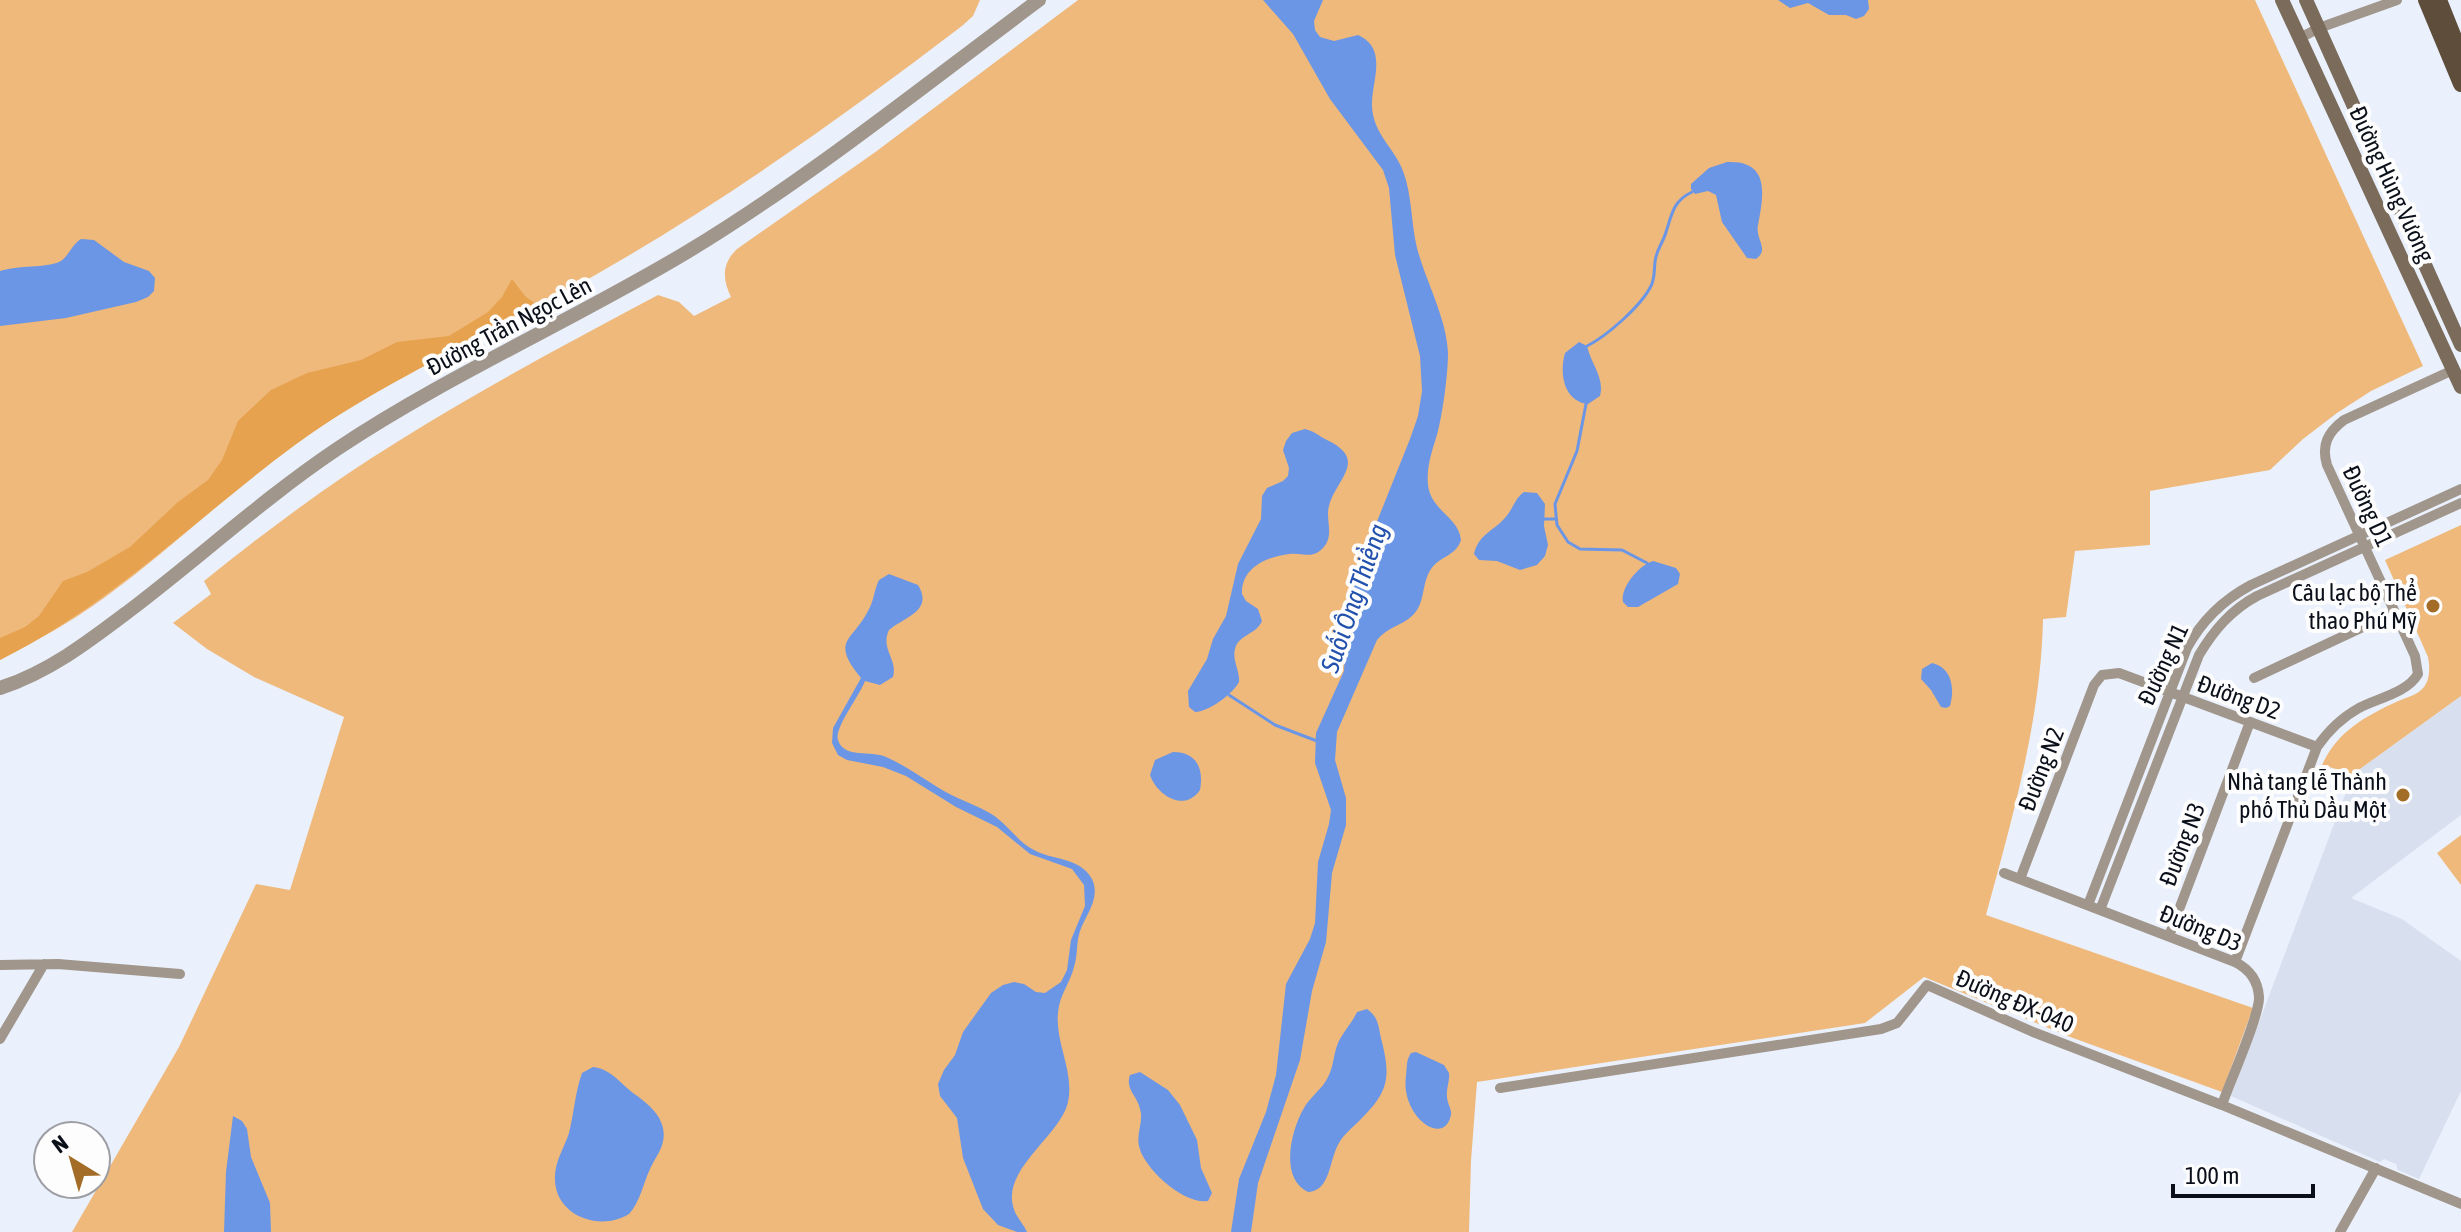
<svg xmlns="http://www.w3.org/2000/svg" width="2461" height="1232" viewBox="0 0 2461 1232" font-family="'Asap Condensed',sans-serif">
<rect width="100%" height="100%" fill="#eaf1fd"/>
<!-- built -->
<path fill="#d8e0ef" d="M2461,696v119l-110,83 51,21 59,42v130l-42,88 -21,-9 -2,-6 -12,-5 -4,3 -149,-66 122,-322z"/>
<!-- green -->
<path fill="#efb97c" d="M0,0h980l-7,16 -11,10c-117,89 -237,175 -365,248 -87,50 -180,91 -265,145 -81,52 -150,122 -228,179 -33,24 -68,43 -104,62z
M1078,0h1177l168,366 -52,25 -34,22 -34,26 -33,31 -120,21v54l-75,6 -9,66 -23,2c-2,101 -31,200 -57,296l267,93 -31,84 -149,-54 -149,-61 -59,46 -388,59 -6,79 -2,71h-1397l107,-185 77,-163 34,6 54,-173 -90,-40 -47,-28 -34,-26 38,-29 -7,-13c62,-50 125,-97 193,-139 84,-53 173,-100 261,-147l21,7 15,14 37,-19c-9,-18 -9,-34 6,-48l137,-96z
M2461,525v171l-108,78 -31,-9c15,-33 42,-48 74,-63 9,-4 22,-7 28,-15 6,-8 6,-20 4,-30l-43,-97z
M2461,835v50l-24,-32z"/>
<!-- forest -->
<path fill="#e6a24f" d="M512,279l13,17 13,10c-81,44 -168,84 -243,139 -99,73 -184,160 -295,215v-22l25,-11 14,-11 24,-35 24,-9 43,-25 48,-45 30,-22 14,-20 16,-39 33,-31 36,-17 54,-13 36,-18 52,-6 39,-24 14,-15z"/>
<!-- water -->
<path fill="#6b96e5" d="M1263,0h60l-9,21 1,9 5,7 14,4 24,-6c31,14 13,47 14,71 1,28 22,41 31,65 9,23 8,52 14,77 9,34 30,71 31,105 0,21 -5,58 -10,78 -5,18 -12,35 -10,54 3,26 31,32 33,55 -5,16 -21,16 -30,29 -10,15 -5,33 -18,46 -11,11 -26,12 -36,25l-40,92 -2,28 11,38v27l-14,48 -6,69 -14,49 -12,69 -42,123 -7,49h-20l8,-53 27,-67 10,-37 10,-91 24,-45 5,-16 3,-61 11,-38 2,-14 -16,-47 1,-30 28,-62 2,-46 12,-56 52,-130 8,-23 4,-25 -2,-35 -25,-101 -6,-67 -6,-18 -53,-71 -37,-65z
M1778,0h90l1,9 -5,7 -8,3 -10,-4h-17l-21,-12 -18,5z
M1727,162c43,-2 37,32 31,63 -3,14 12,24 -2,34l-9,-1 -25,-36 -6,-27 -8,-4 -13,3 -4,-5v-5l18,-16z
M81,239l13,1 30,22 25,9 6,7 -1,13 -6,6 -12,5 -70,16 -66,8v-55c18,-6 46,-3 59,-9 10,-5 12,-17 22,-23z
M1579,342l8,4c4,18 18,32 13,50l-12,8c-24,-3 -29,-30 -23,-51z
M1305,429c9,2 14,7 22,11 42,20 9,39 2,66 -4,14 6,29 -6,42 -11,12 -21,4 -34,6 -23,3 -48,14 -47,40l4,7 12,8 4,12c-6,14 -23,13 -27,28 -3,12 5,21 4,33 -6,12 -31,30 -44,30l-6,-5 -1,-16 19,-32 6,-20 13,-23 12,-52 23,-45 1,-23 5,-8 16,-7 5,-5 1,-8 -6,-18 3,-9 6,-8z
M1524,492l13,1 8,11 -1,22 4,19 -3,11 -8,9 -17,5 -23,-9 -18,-1 -5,-6c5,-20 18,-22 30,-35 9,-9 10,-20 20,-27z
M1653,561l23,7 4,6 -2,10 -40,23h-10l-5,-5c-3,-14 16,-37 30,-41z
M889,574l29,11c16,26 -14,32 -29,45 -9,19 9,29 4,47l-13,8 -15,-4c-6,16 -31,47 -27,59 6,19 33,10 48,17 19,8 39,23 58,34 16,9 33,14 49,24 15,10 25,27 41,35 17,10 46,7 58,29 9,19 -6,35 -12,52 -4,12 -2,24 -6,36 -3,13 -12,25 -15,39 -7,33 16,63 9,96 -7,33 -65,66 -55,104 2,10 10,17 14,26h-10l-19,-7 -15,-16 -20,-51 -6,-40 -17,-22 -2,-12 6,-14 11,-15 8,-23 28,-39 12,-8 11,-3 10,2 12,8 9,1 16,-11 6,-12 4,-30 14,-34 -1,-21 -12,-16 -42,-15 -33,-27 -41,-20 -50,-31 -23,-9 -36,-7 -9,-5 -6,-12 1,-15 28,-50c-31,-38 -9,-36 7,-67 6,-10 6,-21 11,-31z
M1932,663c20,5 23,25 18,43l-4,2 -5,-1 -10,-17 -10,-11 1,-10z
M1173,752c24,0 31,17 27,38 -16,23 -43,5 -50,-15l5,-15z
M1367,1009c13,9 11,19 15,33 9,37 6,50 -22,78 -8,8 -16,14 -21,23 -10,16 -8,48 -31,49 -29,-14 -17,-62 -4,-84 6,-11 17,-18 23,-29 7,-12 6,-24 11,-36 5,-11 14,-20 19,-31z
M1416,1052l28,13 5,8c1,8 -3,15 -2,24 0,6 5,12 4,18 -7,33 -51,1 -45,-39 1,-9 0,-16 5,-23z
M593,1067c18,2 27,16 40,26 19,13 38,30 28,55 -3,7 -8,14 -11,21 -7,15 -10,33 -21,45 -29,18 -73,2 -74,-34 -1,-18 9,-31 14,-47 5,-20 6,-40 13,-60z
M1140,1072l28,18 12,15 17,35 4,28 11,25 -4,8c-24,4 -64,-32 -69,-55 -3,-13 5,-25 1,-37 -3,-14 -15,-19 -10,-34z
M233,1116l9,5 5,8 4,28 19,46 1,29h-47l2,-60z"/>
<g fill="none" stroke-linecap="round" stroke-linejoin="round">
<!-- stream -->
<path stroke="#6b96e5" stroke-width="3" d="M1587,346c20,-10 54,-40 64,-60 4,-8 3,-16 4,-24 1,-12 8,-19 11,-30 6,-18 7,-31 26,-40
M1586,404l-9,47 -22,53 2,21 11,17 12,7 42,1 25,13
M1543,519h12
M1229,695l46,30 42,16"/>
<!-- minor -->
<path stroke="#a0968b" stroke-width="10" d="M2300,38l19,-10 78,-28
M2254,678l141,-66
M2004,873l231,89c14,7 23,19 24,35 1,18 -30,87 -37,108
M2020,879l74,-194 8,-10 17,-2 198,74
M2088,905l99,-257c15,-28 36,-48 64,-63l210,-96
M2100,910l99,-255c15,-25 32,-45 58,-59l204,-93
M2169,936l81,-214
M2235,962l82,-215c11,-16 24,-29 42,-39 19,-10 48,-15 59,-34l-3,-18 -88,-191c-6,-20 1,-33 17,-45l109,-50
M0,965l58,-1 122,10
M0,1039l44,-75
M1500,1088l381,-59 16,-6 30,-38 106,47 189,73 239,99
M2340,1232l36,-64"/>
<!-- tertiary -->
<path stroke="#a0968b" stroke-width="14" d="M0,688c49,-16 88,-46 129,-77 70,-53 135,-113 208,-162 111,-74 235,-128 350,-197 124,-75 236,-166 352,-252"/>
<!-- secondary -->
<path stroke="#7a6b5b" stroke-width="14" d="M2282,0l179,387
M2306,0l155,345"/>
<!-- primary -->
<path stroke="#5e4d3a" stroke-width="16" d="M2426,0l35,84
M2439,0l22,55"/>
</g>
<!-- markers -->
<g fill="#a36d27" stroke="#fdfdfd" stroke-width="3">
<circle cx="2433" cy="606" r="8"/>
<circle cx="2403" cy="795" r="8"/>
</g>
<g text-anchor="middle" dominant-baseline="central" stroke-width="8" stroke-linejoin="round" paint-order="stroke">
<!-- street labels -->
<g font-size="24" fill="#0a0f19" stroke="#fdfdfd">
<text transform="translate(2392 184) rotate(65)">Đường Hùng Vương</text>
<text transform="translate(509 326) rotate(-28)">Đường Trần Ngọc Lên</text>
<text transform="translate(2368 506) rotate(65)">Đường D1</text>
<text transform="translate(2163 664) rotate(-65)">Đường N1</text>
<text transform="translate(2239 697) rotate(20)">Đường D2</text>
<text transform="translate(2041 769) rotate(-69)">Đường N2</text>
<text transform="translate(2182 844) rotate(-69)">Đường N3</text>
<text transform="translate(2201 928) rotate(22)">Đường D3</text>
<text transform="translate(2015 1001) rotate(23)">Đường ĐX-040</text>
</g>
<!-- poi labels -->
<g font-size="24" fill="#0a0f19" stroke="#fdfdfd" text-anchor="end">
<text x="2417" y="592">Câu lạc bộ Thể<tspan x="2417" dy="28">thao Phú Mỹ</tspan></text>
<text x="2387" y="781">Nhà tang lễ Thành<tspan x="2387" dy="28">phố Thủ Dầu Một</tspan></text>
</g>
<!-- water labels -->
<g font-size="26" font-style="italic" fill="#2150ad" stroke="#fdfdfd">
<text transform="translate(1354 598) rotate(-71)">Suối Ông Thiềng</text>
</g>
</g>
<!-- north arrow -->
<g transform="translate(72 1160) rotate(323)"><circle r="38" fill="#fdfdfd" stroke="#9c9ea2" stroke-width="2"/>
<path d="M0-6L14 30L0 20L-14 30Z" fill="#a36d27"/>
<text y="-12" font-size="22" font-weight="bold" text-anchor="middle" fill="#0a0f19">N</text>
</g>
<!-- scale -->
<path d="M2173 1184v12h140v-12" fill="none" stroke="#0a0f19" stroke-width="4"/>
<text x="2185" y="1184" font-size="24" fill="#0a0f19" stroke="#fdfdfd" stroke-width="6" paint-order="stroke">100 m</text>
</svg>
